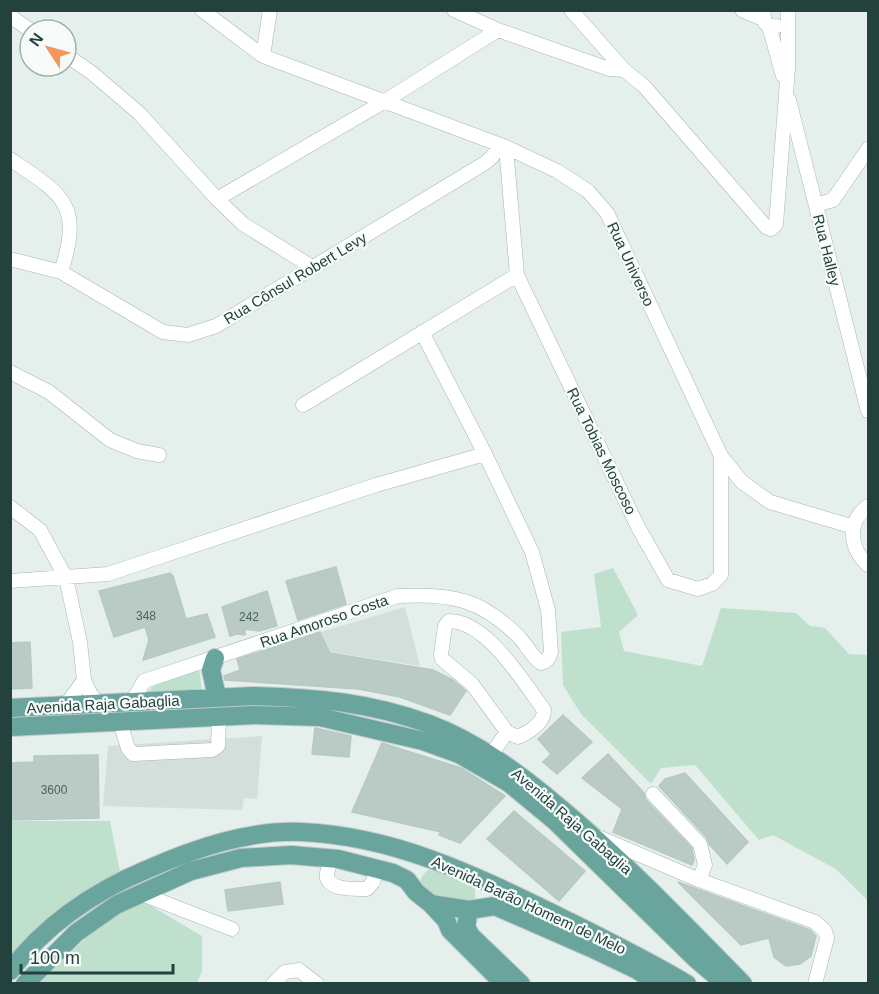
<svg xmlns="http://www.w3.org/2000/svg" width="879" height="994" viewBox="0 0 879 994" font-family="Arial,sans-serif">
<rect width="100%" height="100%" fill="#e5efec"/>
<!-- built -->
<path fill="#d3dfdb" d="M405,607l15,59 -89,-14 -10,-20z
M262,736l-5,63 -13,-1 -2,12 -139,-4 5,-60z"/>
<!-- green -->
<path fill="#bee0cc" d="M613,568l25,47 -19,17 5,19 78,15 19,-58 75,5 14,13 15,2 24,26 19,1v246l-32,-32 -63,-34 -14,5 -64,-75 -34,3 -10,16 -70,-70 -18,-29 -2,-53 40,-5 -7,-53z
M199,669l3,22 -57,4 11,-12z
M11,821h99l10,51 -74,49 -35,36z
M439,867l32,16 4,4v12l-5,4 -38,-6 -12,-14c2,-11 8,-14 19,-16z
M141,900l61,36v35l-5,12 -158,1 62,-61z"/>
<!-- building -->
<path fill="#bacac5" stroke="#b7c9c4" stroke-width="1.5" d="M336,567l10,37 -48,16 -12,-39z
M170,573l3,3 13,43 21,-5 8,23 -72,23 6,-20 -4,-13 -31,10 -15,-46z
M267,591l10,35 -18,5 -14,-2v6l-8,-1 -7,2 -8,-29z
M320,632l10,21 103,17 20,10 13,11 -16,24 -50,-18 -42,-8 -133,-9 -1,-4 16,-6 -3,-11z
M30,642l2,46 -22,1v-46z
M563,715l29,27 -35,32 -14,-12 8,-8 -13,-15z
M315,728l36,8 -2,21 -37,-3z
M382,743l79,25 44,28 -45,47 -21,-8 2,-3 -89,-20z
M608,754l36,39 2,7 46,48 2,12 -2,5 -79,-33 9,-23 -40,-31z
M98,755l1,63 -89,2v-57l24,-1v-6z
M685,773l63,69 -21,22 -18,-20 -2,-6 -48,-52 6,-7z
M514,811l71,60 -26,30 -72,-62z
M280,882l3,22 -55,7 -3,-21z
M678,882l132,48 6,6 -5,20 -11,8 -14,2 -12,-9 -5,-19 -28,7z"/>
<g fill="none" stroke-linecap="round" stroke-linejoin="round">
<!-- minor casing -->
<g stroke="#a7b7b4" stroke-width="15">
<path id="minor" d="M202,10l61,46 243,91 51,24 31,20 19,22 114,243 21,26 28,20 84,25
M454,10l44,20 111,39 15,1
M571,10l53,60 20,16 122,141 5,2 5,-5 12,-156v-58
M742,10l21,9
M763,10l2,13 9,4 3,-1
M10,16l20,14
M769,26l14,50
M66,55l26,18 47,40 78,86 26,25 69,43
M263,56l7,-46
M789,100l79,311
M506,147l11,128 121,252 30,53 30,9 14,-5 9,-9v-119
M10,159c53,36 73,45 51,113
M217,199l168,-98 113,-71
M816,205l17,-5 35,-51
M10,259l51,13 102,60 25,3 28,-9 269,-163 7,-6 7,-11
M10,372l39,20 61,48 27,11 22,4
M303,405l214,-130
M868,506c-22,16 -18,43 0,59
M10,507l30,23 26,48 14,64 4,38 6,13 8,10
M10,581l98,-7 268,-89 109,-31
M449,621c38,0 75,62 95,89 0,13 -15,22 -26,27l-11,-5 -35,-48 -30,-25 -1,-4 4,-29z
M132,702l12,-21 254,-85c53,-3 84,3 122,42 7,8 12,19 21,25 6,-1 8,-5 10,-11l-3,-42 -16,-58 -47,-98 -63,-122
M66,705l18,-25
M120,722l8,26 5,6 79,-4 6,-4 1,-29
M490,756l17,-24
M653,794l47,50 5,21 -6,15
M598,837l101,43 116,42 10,9 2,7 -12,46
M332,859c-2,4 -4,9 -5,14 -3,18 29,16 40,16l6,-7 4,-14
M142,894l90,35
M273,984l12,-12 14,-2 18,14"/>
</g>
<!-- major casing -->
<g stroke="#c1cac9" stroke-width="20">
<path id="major" d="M215,658l-4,12 6,27
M10,708l244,-12c63,2 115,6 175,28 48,18 91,50 130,83 65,54 124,116 184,177
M10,727l245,-12 65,2 103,24 36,13 50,29 46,38 142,139 28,24
M431,904l15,16 4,10 54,54
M469,910l-3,17 5,9 50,48
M10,971c35,-46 85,-80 138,-102 48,-21 100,-39 153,-37 96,4 177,45 261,86 42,21 85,42 125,66
M25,984l51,-51 40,-28 75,-34 50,-13 50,-3 47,4 55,14 14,7 9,12 15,12 38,6 26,-4 96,42 46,22 21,14"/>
</g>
<!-- minor -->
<use href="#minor" stroke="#fff" stroke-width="14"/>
<!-- major -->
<use href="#major" stroke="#69a59d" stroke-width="18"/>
</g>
<g text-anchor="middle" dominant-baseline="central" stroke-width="4.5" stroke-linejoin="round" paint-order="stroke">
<!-- number labels -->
<g font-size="12" fill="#49635f">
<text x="146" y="616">348</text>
<text x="249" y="617">242</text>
<text x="54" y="790">3600</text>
</g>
<!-- street labels -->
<g font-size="15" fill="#23413d" stroke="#f6fbf9">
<text transform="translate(827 250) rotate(76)">Rua Halley</text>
<text transform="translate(631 264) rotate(65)">Rua Universo</text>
<text transform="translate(295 278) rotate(-31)">Rua Cônsul Robert Levy</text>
<text transform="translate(602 451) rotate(64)">Rua Tobias Moscoso</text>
<text transform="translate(324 621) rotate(-19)">Rua Amoroso Costa</text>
<text transform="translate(103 704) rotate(-3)">Avenida Raja Gabaglia</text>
<text transform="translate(572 821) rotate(41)">Avenida Raja Gabaglia</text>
<text transform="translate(529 905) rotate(25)">Avenida Barão Homem de Melo</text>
</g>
</g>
<!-- border -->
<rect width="879" height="994" fill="none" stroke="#23413d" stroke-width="24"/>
<!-- north arrow -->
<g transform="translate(48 48) rotate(306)"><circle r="28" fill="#f6fbf9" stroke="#a2b1ae" stroke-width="1.5"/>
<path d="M0-4.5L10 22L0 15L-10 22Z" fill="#f5965d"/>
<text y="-9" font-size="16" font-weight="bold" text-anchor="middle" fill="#23413d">N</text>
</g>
<!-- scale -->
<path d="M21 964v9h152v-9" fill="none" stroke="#23413d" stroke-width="3"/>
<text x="30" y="964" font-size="18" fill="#23413d" stroke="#f6fbf9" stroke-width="4.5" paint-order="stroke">100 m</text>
</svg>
